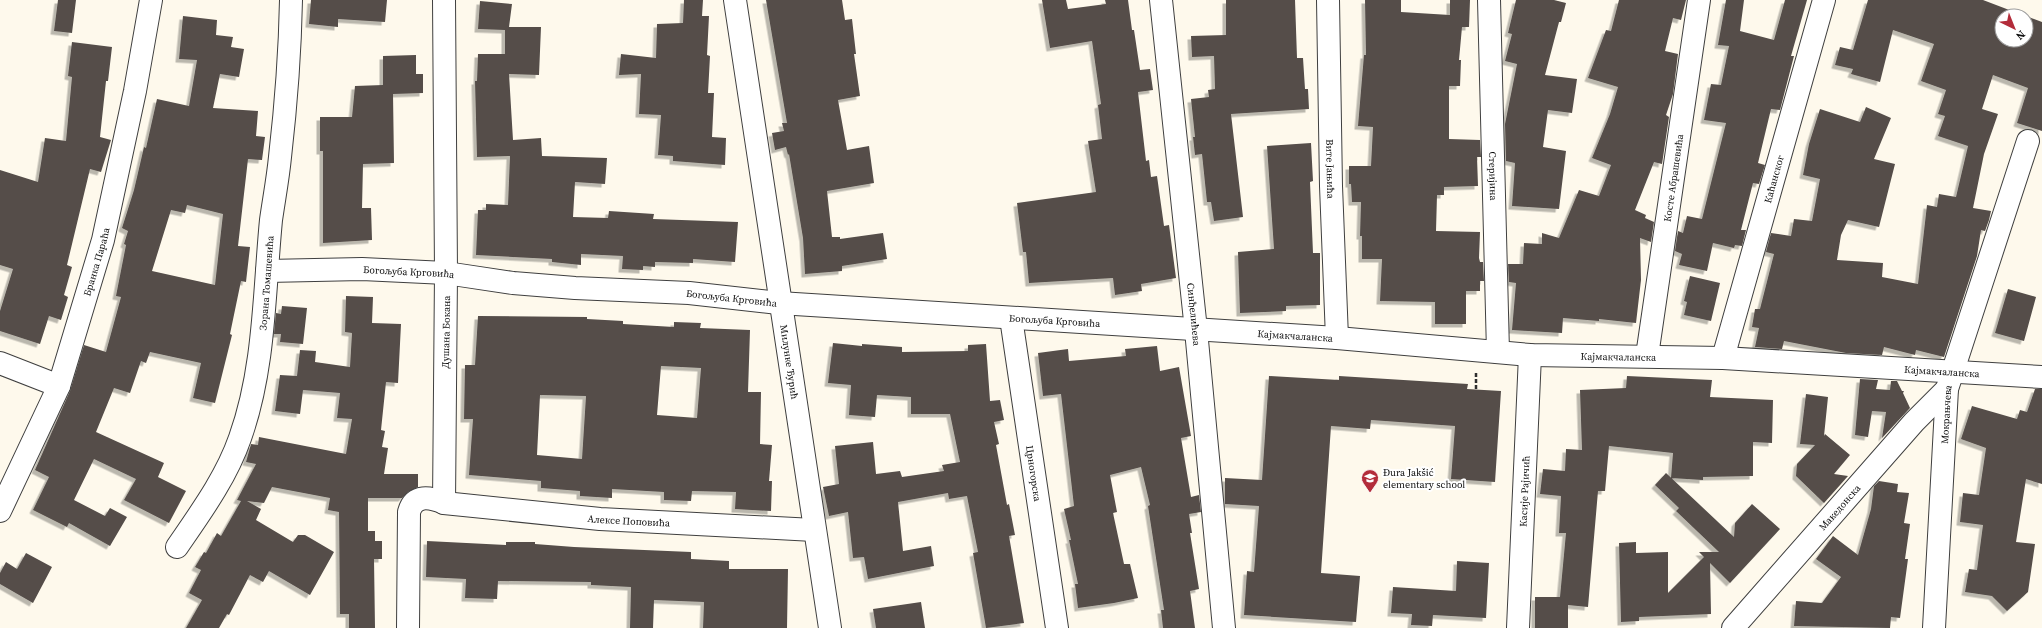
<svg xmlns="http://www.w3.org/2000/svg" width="2042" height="628" viewBox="0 0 2042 628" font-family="'Source Serif 4',serif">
<defs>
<filter id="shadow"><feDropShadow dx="-3.5" dy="3.5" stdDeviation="0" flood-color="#0004"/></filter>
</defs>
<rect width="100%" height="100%" fill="#fef9ec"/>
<!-- building -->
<path fill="#544d49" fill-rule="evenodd" filter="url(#shadow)" d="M58,0h18l-4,33 -18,-2z
M311,0h76l-2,22 -47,-3v8l-29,-3z
M684,0h19l-1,16h7l-2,39 3,1 -2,37h6l-2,44 14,1 -1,27 -52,-4v-5l-15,-1 3,-40 -22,-1 2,-40 -22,1 2,-21 35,4 1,-34 26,-1z
M766,0h76l3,20 7,-1 4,35h-2l6,42 -22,4 9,50 22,-4 5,37 -47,8 5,46h8v2l43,-6 4,26 -45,7v5l-37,3 -2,-36 -14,-84 -1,1 -2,-8 -11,3 -3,-17 12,-2 -2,-8h5z
M1042,0h24l2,9 38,-5 -1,-4h23l4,30h2l6,40 10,-1 3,21 -15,2 8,69 3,-1 2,17 6,-1 7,50 5,-1 7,53 -35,6 1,7 -27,4 -2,-17 -84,5 -3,-31h-3l-6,-49 79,-11 -8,-51 14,-2 -4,-34 3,-1 -9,-63 -42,7z
M1226,0h69l2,58h6l2,31h3l1,20 -78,5 12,103 -29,4 -3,-19h-4l-5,-48 -7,1 -2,-18h2l-4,-38 18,-2 -1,-7 7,-1 -1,-33 -22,1 -1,-21 35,-1z
M1365,0h36v12l49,3v-15h20l-1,27h-7l-3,33h2l-1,26h-11v53l31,1 1,17h-4l1,29 -34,1v8h-7l-1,36 44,1 -1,26 1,4h3l1,19h-4v10h-14v33h-31v-22l-55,-1 2,-42h-20v-23h-2l1,-34h-9l-1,-18h-2v-18h22l2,-39 -15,-1 6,-71h2z
M1516,0h38l12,3 -5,19h-2l-14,53 32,4 -5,34 -24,-3 -5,37 23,4 -7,58 -47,-3 3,-43 -9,-2 -1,-37 12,-60 -12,-3 7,-27 -4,-1z
M1619,0h67l-5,20 -8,-2 -8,33 13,3 -5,40 -7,21 3,2 -7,47 -8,-2 -19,48 11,5 -1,3 9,4 -3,20 -11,-4 1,42 -5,43 -37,-4v2l-36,-3 -1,15 -50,-3 4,-47 -7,-1 -1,-18h15l1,-21 18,1v-11l17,5 20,-48 20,6 12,-31 -19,-7 18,-44 8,-27 -30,-9 18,-48 5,1z
M1726,0h18l-4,31 34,9 11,-40h22l-16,56h3l-14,54 -9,-1 -13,54 7,2 -6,19 -6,-1 -12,47h5l-4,16 -7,-1 -1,3 -21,-5 -6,28 -28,-6 3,-11 -7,-3 3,-20 5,2 4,-17 15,3 24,-96 -22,-3 7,-36 10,1 8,-39 -11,-1z
M1868,0h115l42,16h-23v24h24v-24l16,6v109l-25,-8 11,-35 -35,-13 -11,34 16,5 -14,40 -11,54 18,3 -2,9 -4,11 -4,-1 -4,26 -33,101 -28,-7 -1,5 -31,-8 -2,8 -36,-2 -62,-12 -2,8 -27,-2 4,-19 -7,-1 3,-18h5l14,-55 -8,-2 5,-19 20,3 3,-17 18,2 8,-42 -17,-4 6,-31 11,-35 40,13 6,-15 25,11 -17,41 21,5 -16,63 -31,-7 -7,15 -4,25 46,3 -1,14 36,7 9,-79 10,2 2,-13 17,3 12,-51 -30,-10 7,-20 -7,-2 8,-24 -25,-9 13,-37 -41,-14 -13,52 -29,-8 2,-5 -18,-4 5,-18 13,3z
M480,1l32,3 -3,23h32l-2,48 -30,-1 4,66 28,-2 1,18 65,2 -2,26 -30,-2 -2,35 35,1 1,-7 45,3 -1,5 85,3 -3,40 -42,-3v4l-38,-1v5l-12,-1v4l-21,-1 1,-13 -42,-2v11l-29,-3v-3l-76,-4 2,-45h8v-6l22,1 2,-49 -33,1 -2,-76h2l1,-27h27v-24l-27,-1z
M183,16l34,4 -1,15 17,2 -2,10 13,2 -5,28 -19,-3 -7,34 45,3 -2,25 9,1 -3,23 -14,-1 -10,87 12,1 -4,35 -5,-1 -11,53 2,1 -17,68 -22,-5 8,-35 -51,-11 -4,11 -5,-2 -11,32 -16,-5 -18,44 68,31 -6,14 28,14 -17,32 -45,-23 12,-21 -42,-20 -20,41 31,16 5,-8 17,9 -17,29 -41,-23 -2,4 -34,-17 16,-33 -14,-7 35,-79 14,-46 22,7 15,-55 -5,-1 10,-51 -2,-1 4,-13 -6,-3 12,-38 10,-43 2,1 11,-49 32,7 8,-46 -18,-1zM187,205l36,9 -8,71 -63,-14 19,-61 14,3z
M72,42l40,5 -4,34h-2l-6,56 11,3 -10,32 -11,-3 -23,96 5,2 -8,28 4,2 -7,23 -12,-4 -9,28 -40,-13v-20l13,-42 -13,-4v-95l38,12 7,-44 21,3 6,-64 -4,-1z
M416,55v19h7v19l-30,1 1,69 -31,1 -1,44h9l1,32 -49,3v-92h-3v-34h32l3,-31 28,-1v-29z
M1311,143l2,38 -3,1 3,71h7v52l-34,1v5l-46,2 -2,-61 36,-3 -7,-103z
M1690,276l30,7 -9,38 -27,-6 3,-13 -3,-1z
M2008,289l28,8 -12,44 -29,-8z
M346,296l27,1 -1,26 29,1 -3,59 -12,-1 -5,48 4,1 -3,16 6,1 -4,26h34v13l-10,5 -6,6h-34v33h7v10h7v18h-8l1,69h-26v-14h-9l-1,-102 -11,-2 2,-12 -58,-11 -8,16 -17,-2 14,8 -5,11 37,22 5,-7h7l29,17 -24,43 -41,-24 -6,11 -13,-7 -21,40 -2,-1 -8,14h-33l16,-28 -13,-7 12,-23 -6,-3 9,-15 2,1 11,-20 4,3 20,-35 -4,-1 19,-36 -10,-2 5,-18 7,1 1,-8 87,17 6,-35 -15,-1 3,-25 -37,-3 -3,24 -25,-3 5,-36 17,1 3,-26 16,1 -1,11 35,5 2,-34 -7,-1z
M282,306l25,2 -4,36 -23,-2 1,-8h-7l2,-21 5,1z
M478,316l109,1v2l36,2v3l51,3v-5l27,1 -1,5 50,2 -2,62h13l-1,52 12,1 -3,36h3l-1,30 -36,-2 1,-17 -44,-1 -1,10 -27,-1v-8l-52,-3v9l-32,-2v-5l-39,-3v-7l-72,-6 4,-56h-9l1,-54h10zM661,366l40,2 -4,50 -40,-3zM540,395l46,1 -4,63 -45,-4z
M833,343l29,3v-2l40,3v5l66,-1v-6l18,-1 4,57 10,-1 4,20 -10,2 5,22 -3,1 11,60 2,-1 6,31 -6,1 15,87 -38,5 -13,-75 5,-1 -11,-56 -18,3 -1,-6 -50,9 5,49 28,-5 3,20 -66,13 -4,-22 -11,1 -5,-46 -19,4 -6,-29 16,-3 -4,-38 38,-4 3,32 24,-3 2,6 42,-6 -2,-6 18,-3 -10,-48h-39v-17l-34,-2 -2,22 -26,-2 2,-30 -23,-2z
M1157,346l3,25 19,-4 12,69 -10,2 10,59 8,-2 2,17 -12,2 3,19h-2l9,56 -9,2 5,37h-32l-2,-18h3l-16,-104 2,-1 -9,-38 -31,8 7,37 -4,1 11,51h6l8,34 -24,5 -36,5 -3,-24h3l-9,-44h2l-7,-31 10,-3 -13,-112 -18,2 -5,-43 30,-4 1,12 57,-5 -1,-7z
M1269,376l70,4v-4l129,8 -1,5 34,2 -6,91 -44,-3 4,-53 -84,-6 -1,9 -39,-3 -10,147 39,3 -4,46 -112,-7 3,-44 7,1 5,-66 -34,-2v-26l37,2z
M1627,376l85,4 -2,17 63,3 -1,43 -19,-1v34l-50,1v3l-32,-2 2,-25 -64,-7 -4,45h-7l-10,116 -20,-2v23h-33v-31h25l6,-64h-7l2,-37 -21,-2 3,-25 22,2 1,-22 16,1 -2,-60 46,-2z
M1860,379l18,1 -2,9 14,1 1,-9h6l5,10h2l-1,2 7,15 -28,30 4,-26 -14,-1 -4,26 -13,-2z
M2035,389h7v95l-16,-5 -10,63 19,2 -7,48 -21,19 -15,-15 -27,-4 4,-23 8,1 6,-45 -23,-3 3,-29 16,2 7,-47 -25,-9 11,-33 45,13 3,-9 7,2z
M1806,394l22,3 -4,39 1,-2 25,21 -16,19 14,2 -24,27 -28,-27 1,-12 18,-19 -15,-1z
M1666,473l68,64 1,-14 17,-19 28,25 -50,54 -20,-20 1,51 -72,3v4l-18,1 -2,-79 17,-1v11l32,-1v41l36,-36 -5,-5h20l-43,-41 3,-3 -24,-23z
M1879,481l19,3 -1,8 12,1 -5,30 6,1 -5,35h3l-8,59 -9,-1 -1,11 -96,-2 2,-25 26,2 19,-26 -25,-18 17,-23 25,19 13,-46 3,-23z
M427,541l79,4v-3h29v2l39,3 117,5v7l38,2v8h59l-1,59h-84l1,-26 -50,-2 -1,28h-23l1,-41 -40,-2v-3l-93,-1 -1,18 -32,-1 1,-19 -40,-2z
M26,553l26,14 -19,36 -33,-19v-11l6,-11 11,7z
M1457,561l32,2 -3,55 -53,-3 -1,11 -21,-1 1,-11 -21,-1 2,-26 63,4z
M921,602l4,26h-49l-3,-19z"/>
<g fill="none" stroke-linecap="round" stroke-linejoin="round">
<!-- minor casing -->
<g stroke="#3f3f3f" stroke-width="24">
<g id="minor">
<path d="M444,0l2,273 -2,230"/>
<path id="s1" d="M735,0l95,628"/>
<path id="s2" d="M1161,0l35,330 28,298"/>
<path id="s3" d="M1328,0l3,186 6,152"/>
<path id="s4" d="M1489,0l9,352"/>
<path id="s5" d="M267,271l95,-2 84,4 67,10 62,5 114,5 90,10 558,35 193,17 193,3 319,19"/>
<path id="s6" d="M1011,318l46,310"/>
<path id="s7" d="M1647,356l52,-356"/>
<path id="s8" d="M1723,358l101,-358"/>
<path d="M0,363l59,23"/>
<path id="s9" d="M0,511l59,-125 44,-146 32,-149 16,-91"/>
<path id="s10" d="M177,547c24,-35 49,-69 63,-109 25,-70 24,-146 31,-218 3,-21 7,-42 9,-63 6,-52 10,-105 11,-157"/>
<path id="s11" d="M408,628l1,-116c5,-18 21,-15 35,-9l156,16 214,11"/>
<path id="s12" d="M1518,628l12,-273"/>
<path id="s13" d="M1733,628l181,-206 33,-33"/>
<path id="s14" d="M1934,628l13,-239 81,-248"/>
</g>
</g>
<!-- path -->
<path stroke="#2e2e2e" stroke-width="2.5" stroke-dasharray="4 2" stroke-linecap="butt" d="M1476,389v-18"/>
<!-- minor -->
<use href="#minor" stroke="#fff" stroke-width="22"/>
</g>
<!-- icons -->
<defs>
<g id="school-pin" transform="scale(0.9)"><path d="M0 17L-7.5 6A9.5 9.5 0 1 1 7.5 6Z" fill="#b32c3a" stroke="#fff"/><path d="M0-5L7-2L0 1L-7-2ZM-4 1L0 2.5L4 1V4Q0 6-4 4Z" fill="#fff"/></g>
</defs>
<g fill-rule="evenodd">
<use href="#school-pin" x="1370" y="478"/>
</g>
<g text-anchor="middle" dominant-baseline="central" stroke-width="4" stroke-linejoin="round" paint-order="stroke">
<!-- street labels -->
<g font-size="10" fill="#0c0c0c" stroke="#fff">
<text stroke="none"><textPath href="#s3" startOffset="169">Вите Јањића</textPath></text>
<text stroke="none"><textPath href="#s4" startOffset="176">Стеријина</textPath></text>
<text stroke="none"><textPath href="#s7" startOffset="180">Косте Абрашевића</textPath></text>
<text stroke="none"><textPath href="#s8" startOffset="186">Каћанског</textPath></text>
<text stroke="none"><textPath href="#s9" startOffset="268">Бранка Параћа</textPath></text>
<text stroke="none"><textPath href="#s5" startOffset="142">Богољуба Крговића</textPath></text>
<text stroke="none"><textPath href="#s10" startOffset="284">Зорана Томашевића</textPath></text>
<text stroke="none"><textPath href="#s5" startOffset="466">Богољуба Крговића</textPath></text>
<text stroke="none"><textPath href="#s2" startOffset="316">Синђелићева</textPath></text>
<text stroke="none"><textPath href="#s5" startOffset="790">Богољуба Крговића</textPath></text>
<text transform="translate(446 332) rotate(-89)">Душана Бокана</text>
<text stroke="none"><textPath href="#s5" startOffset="1031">Кајмакчаланска</textPath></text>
<text stroke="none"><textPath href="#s5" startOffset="1355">Кајмакчаланска</textPath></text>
<text stroke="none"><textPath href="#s1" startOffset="366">Милунке Ђурић</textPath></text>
<text stroke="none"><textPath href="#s5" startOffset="1679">Кајмакчаланска</textPath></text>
<text stroke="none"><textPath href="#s14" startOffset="214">Мокрањчева</textPath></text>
<text stroke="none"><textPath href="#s6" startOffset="157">Црногорска</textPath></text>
<text stroke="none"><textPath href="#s12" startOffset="137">Касије Рајичић</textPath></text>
<text stroke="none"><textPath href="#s13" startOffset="161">Македонска</textPath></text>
<text stroke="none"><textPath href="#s11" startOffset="344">Алексе Поповића</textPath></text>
</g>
<!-- poi labels -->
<g font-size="10" fill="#0c0c0c" stroke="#fff" text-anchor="start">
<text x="1383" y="472">Đura Jakšić<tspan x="1383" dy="12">elementary school</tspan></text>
</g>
</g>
<!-- north arrow -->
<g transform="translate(2014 28) rotate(137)"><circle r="19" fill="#ffffff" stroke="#9e9e9e"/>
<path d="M0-3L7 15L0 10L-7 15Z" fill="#b32c3a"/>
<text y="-6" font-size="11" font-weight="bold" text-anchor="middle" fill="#0c0c0c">N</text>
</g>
</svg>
